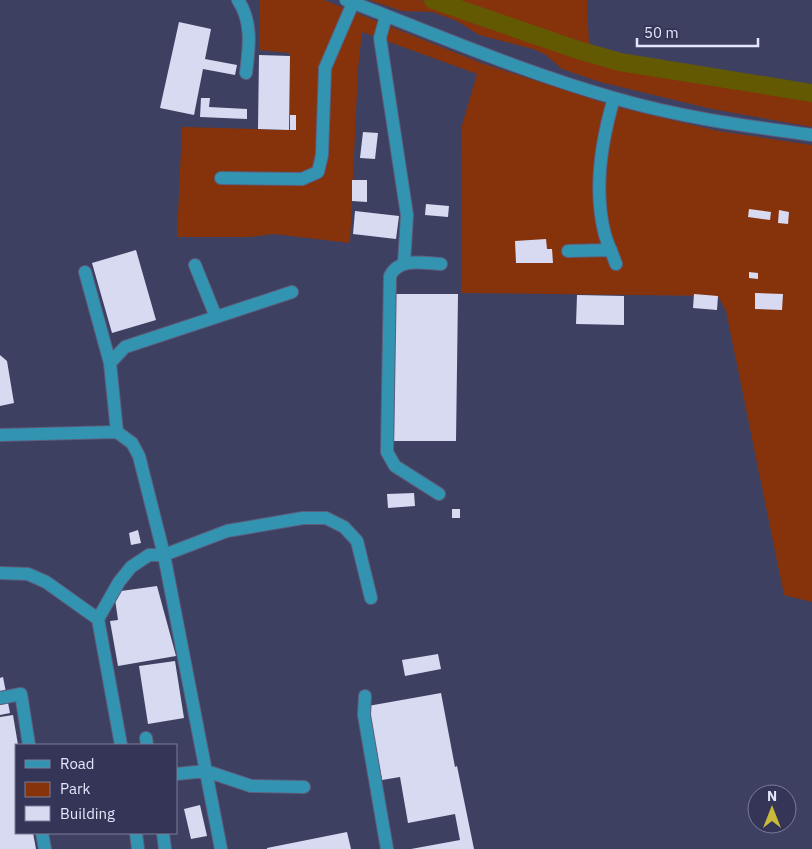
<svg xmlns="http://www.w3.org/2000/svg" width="812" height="849" viewBox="0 0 812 849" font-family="'IBM Plex Sans',sans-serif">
<rect width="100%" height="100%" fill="#3e4062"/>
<!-- green -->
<path fill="#86330b" d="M260,0h64l157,63 132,43 105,25 94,14v457l-28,-7 -58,-284 -8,-15 -257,-3 1,-168 15,-51 -115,-42 -4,37 -8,174 -76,-9 -23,3h-74l5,-110 107,3 1,-77 -31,-3z
M369,0h51l197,67 195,32v28l-100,-18 -112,-27 -38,-13 -16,-14 -13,-6 -54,-14 -22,-14 -25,-9 -30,-1z
M447,0h140l2,45z"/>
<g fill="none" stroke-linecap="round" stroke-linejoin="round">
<!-- canal -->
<path stroke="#635903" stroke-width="18" d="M433,0l145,50 42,12 192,31"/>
</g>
<!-- building -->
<path fill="#d8daf1" d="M179,22l32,7 -6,30 32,6 -2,10 -32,-6 -9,46 -34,-7z
M259,55l31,1 -1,74 -31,-1z
M201,98h9l-1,9 38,2v10l-47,-2z
M290,115h6v15h-6z
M363,132l15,1 -3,26 -15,-1z
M352,180h15v22l-15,-1z
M426,204l23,2 -1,11 -23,-2z
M749,209l22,3 -1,8 -22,-3z
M779,210l10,2 -1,12 -10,-1z
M355,211l44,5 -3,23 -43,-5z
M546,239l1,10h5l1,14h-37l-1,-22z
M136,250l20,70 -44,13 -20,-70z
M749,272l9,1v6l-9,-1z
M755,293l28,1 -1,16 -27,-1z
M395,294h63l-2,147h-62z
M694,294l24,2 -1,14 -24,-2z
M577,295l47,1v29l-48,-1z
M0,355l7,6 7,42 -14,3z
M414,493l1,13 -27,2 -1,-14z
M452,509h8v9h-8z
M138,530l3,13 -10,2 -2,-12z
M157,586l19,70 -58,10 -8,-45 8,-1 -4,-28z
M438,654l3,15 -36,7 -3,-16z
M175,661l9,57 -36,6 -9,-58z
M3,677l7,36 -10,2v-37z
M441,693l14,74 2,-1 17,83h-63l49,-9 -5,-26 -47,9 -8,-46 -18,3 -14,-74z
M13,715l5,30 -2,88h17l3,16h-36v-132z
M200,805l7,31 -16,3 -7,-30z
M347,832l4,17h-84v-1z"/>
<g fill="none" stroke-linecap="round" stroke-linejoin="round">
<!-- minor casing -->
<g stroke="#5c5e7e" stroke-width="14">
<path id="minor" d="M238,0c15,22 11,48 8,73
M346,0c89,34 176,72 268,98 64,19 132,28 198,37
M386,16l-6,22 27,177 -3,48
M614,98c-13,44 -21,92 -9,137 3,10 8,20 11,29
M221,178l81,1 16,-7 4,-17 3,-87 28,-65
M568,251l43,-1
M195,265l21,52
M85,272l25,91
M117,432l-7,-69 15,-16 167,-55
M0,435l117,-3 15,11 7,13 25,99 57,294
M439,494l-44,-28 -8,-14 3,-176c9,-19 33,-13 51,-12
M0,573l28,1 18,8 52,37 23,126
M98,619l21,-37 12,-15 18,-12h15l63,-24 76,-13h23l18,9 13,14 14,57
M365,696l-1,19 23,134
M0,698l21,-4 8,51
M146,738l1,7
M176,774l30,-3 45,15 53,1
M42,833l3,16
M136,833l2,16
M163,833l2,16"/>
</g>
<!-- minor -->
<use href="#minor" stroke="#3294b1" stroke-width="12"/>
</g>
<!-- legend -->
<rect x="15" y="744" width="162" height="90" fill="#343557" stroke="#7a7c99"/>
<rect x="25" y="760" width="25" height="8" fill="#3294b1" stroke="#7a7c99"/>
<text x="60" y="769" font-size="15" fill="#e4e6fb">Road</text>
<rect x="25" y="782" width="25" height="15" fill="#86330b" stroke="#7a7c99"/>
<text x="60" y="794" font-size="15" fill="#e4e6fb">Park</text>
<rect x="25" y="806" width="25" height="15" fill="#d8daf1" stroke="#7a7c99"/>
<text x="60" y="819" font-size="15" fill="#e4e6fb">Building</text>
<!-- north arrow -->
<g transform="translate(772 809)"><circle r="24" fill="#343557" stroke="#7a7c99"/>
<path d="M0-4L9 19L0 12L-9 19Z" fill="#caba39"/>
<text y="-8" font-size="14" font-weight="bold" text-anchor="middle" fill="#e4e6fb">N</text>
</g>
<!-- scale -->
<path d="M637 38v8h121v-8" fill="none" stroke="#e4e6fb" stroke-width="2.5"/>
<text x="644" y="38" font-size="15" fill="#e4e6fb" stroke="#343557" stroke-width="4" paint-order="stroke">50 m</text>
</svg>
